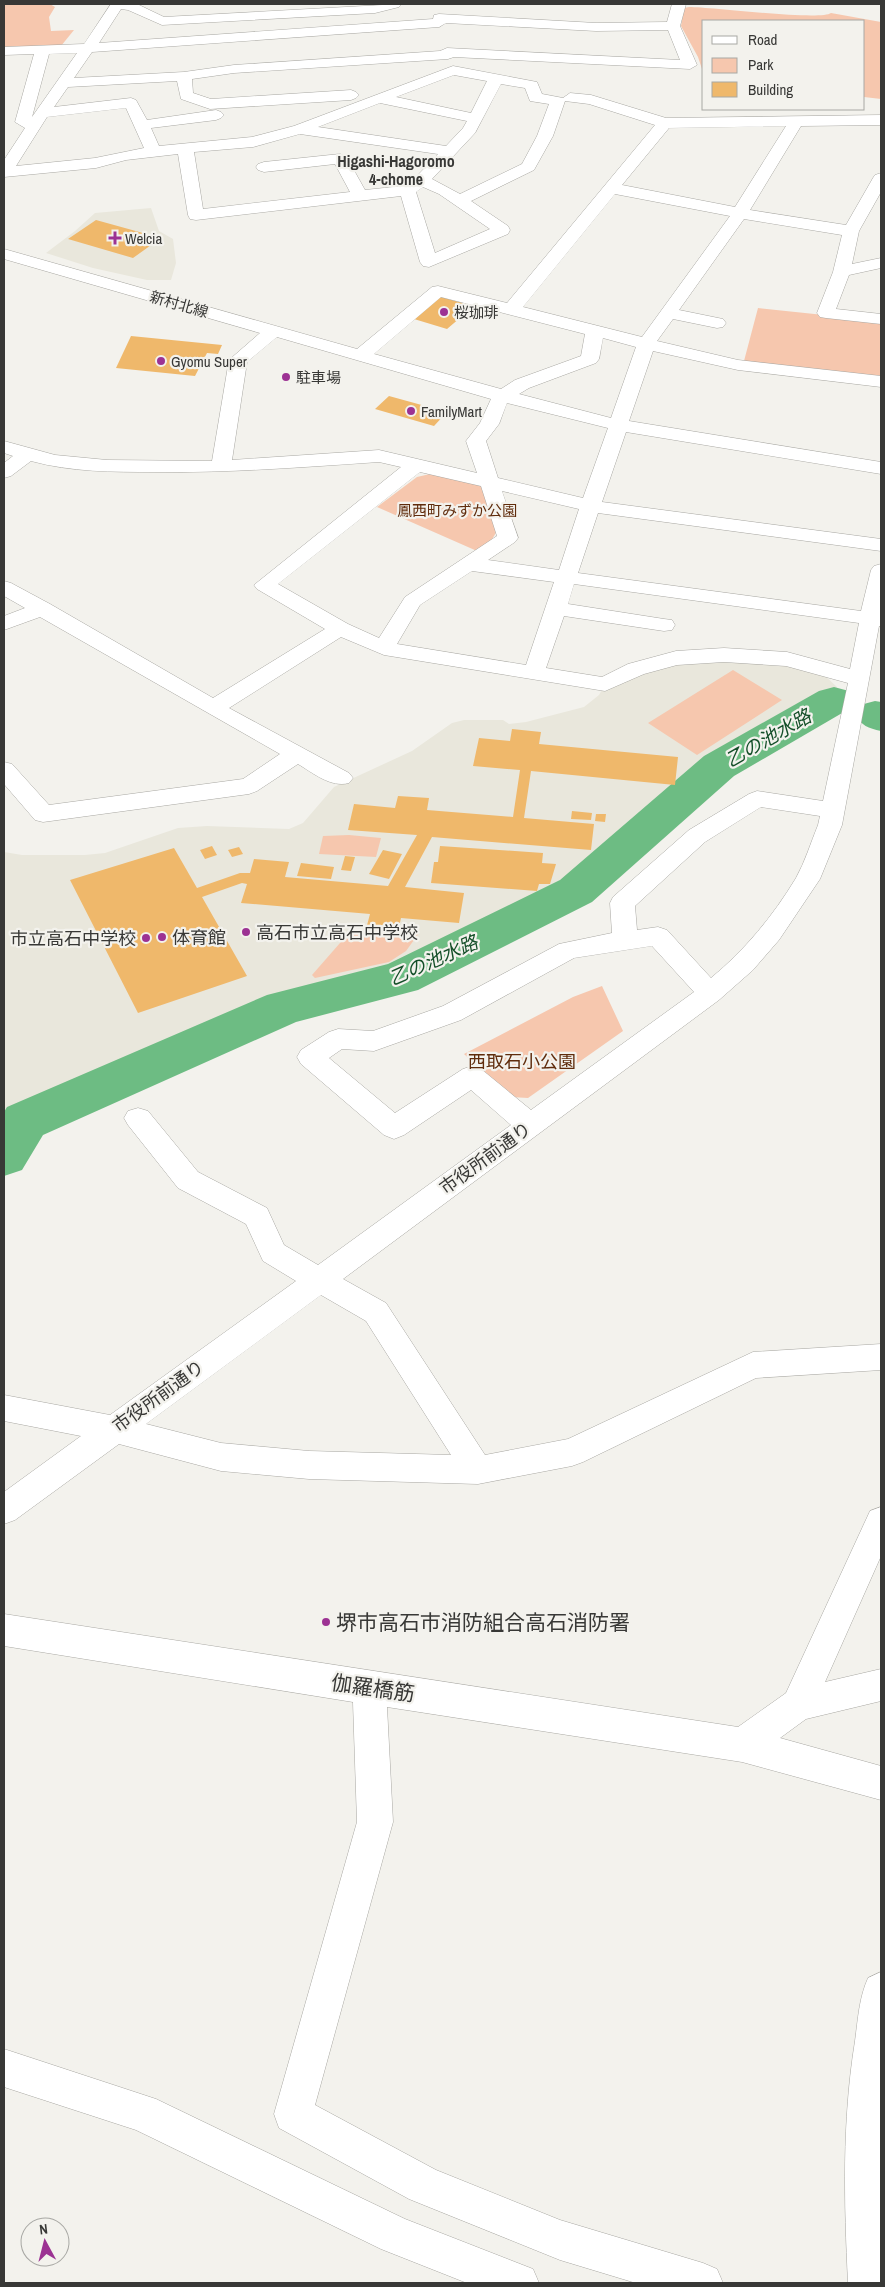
<svg xmlns="http://www.w3.org/2000/svg" width="885" height="2287" viewBox="0 0 885 2287" font-family="'Archivo Narrow','Noto Sans JP',sans-serif">
<rect width="100%" height="100%" fill="#f3f2ed"/>
<!-- built -->
<path fill="#e9e7dc" d="M151,208l8,23 14,8 3,24 -5,17h-24l-54,-12 -47,-15 29,-22 20,-18z
M750,658l72,15 15,14 -4,11 -115,67 -143,123 -175,88 -136,35 -234,102 -14,10 -12,21v-292l18,3h63l20,-2 73,-25 29,-2 82,3 14,-6 31,-36 78,-36 40,-28 12,-3h39l6,4 17,-2 58,-15 15,-12 4,-7 53,-22z"/>
<!-- green -->
<path fill="#f6c7ae" d="M4,4h46l5,3 -6,10 2,14 23,-1 -13,16 -57,2z
M689,7c23,0 131,14 142,6l50,9v77l-17,-2v-76h-160v54l-6,-18 -17,-31 3,-18z
M758,308l123,13v57l-137,-17z
M430,474l44,9 8,4 15,44 -6,10 -14,10 -100,-44 40,-30z
M733,670l49,30 -85,55 -49,-32z
M349,835l32,3 -5,19 -57,-3 4,-18z
M366,929l53,4 -13,18 -17,11 -74,16 -3,-3 35,-40z
M602,986l21,45 -95,67 -17,-1 -47,-43 109,-57z"/>
<g fill="none" stroke-linecap="round" stroke-linejoin="round">
<!-- river -->
<path fill="#6dbc83" fill-rule="evenodd" d="M834,687l15,4 6,9 -6,9 -115,67 -142,126 -174,88 -122,32 -253,113 -21,35 -18,6v-64l3,-5 260,-112 121,-31 172,-84 144,-124 115,-65z
M875,701l6,1v29c-13,-3 -19,-5 -27,-17l6,-9z"/>
</g>
<!-- building -->
<path fill="#efb86b" d="M96,220l65,18 -28,20 -65,-19z
M437,296l37,10 -27,23 -33,-10z
M131,336l81,8 10,1 -4,9 -11,-1 -12,23 -79,-8z
M389,396l58,16 -13,14 -59,-17z
M512,729l29,3 -2,12 139,13 -3,28 -144,-14 -7,47 70,6 -3,26 -159,-13 -27,50 59,6 -5,30 -58,-5 -3,14 -32,-3 4,-15 -129,-11 6,-19 -5,-1 -40,14 45,79 -109,37 -68,-133 104,-32 23,40 43,-15h10l4,-14 35,3 -4,15 103,9 29,-51 -69,-5 6,-26 41,4 3,-12 31,2 -2,12 86,7 7,-47 -47,-4 6,-28 31,3z
M572,811l20,2 -1,7 -20,-1z
M596,814h10l-1,8 -10,-1z
M212,846l5,9 -12,4 -5,-9z
M440,846l103,7 -1,10 14,1 -6,20h-11l-2,7 -106,-8 3,-21h4z
M239,847l4,7 -11,3 -4,-7z
M383,850l19,4 -13,25 -20,-5z
M345,856l10,1 -4,14 -10,-1z
M301,863l33,4 -3,12 -34,-3z"/>
<g fill="none" stroke-linecap="round" stroke-linejoin="round">
<!-- minor casing -->
<g stroke="#a9a8a3" stroke-width="1">
<path id="minor" d="M111,4h26l27,13 237,-13 -2,3 -24,6 -213,12 -34,-15 -7,-1 -22,34 334,-24 1,-4 5,-1 157,9 71,-1 5,-18h14l-6,22 17,39 -7,4 -236,-12 -6,2 -214,14 -42,6 1,14 18,6 140,-9 5,2 3,3 -3,3 -5,2 -141,9 -29,-10 -4,-18 -109,6 -14,20 77,-9 5,2 11,20 69,-10 5,2 3,3 -3,3 -5,2 -65,8 8,18 93,-9 42,-11 159,-60 84,16 5,12 21,4 7,-5 21,2 75,23 215,-3v10l-80,1 -51,84 96,15 27,-47 2,-3 6,-2v19l-22,39 -7,33 29,-6v10l-32,7 -13,34 45,5v10l-55,-6 -6,-1 -3,-4 16,-41 9,-37 -98,-16 -65,91 44,9 3,4 -3,4 -6,1 -44,-9 -16,22 81,19 143,16v11l-143,-17 -85,-19 -24,70 252,41v12l-255,-42 -24,70 279,37v12l-283,-38 -20,60 283,38 10,-41 3,-4 7,-2v62h-2l-37,199 -22,54 -41,61 -26,30 -34,30 -376,279 43,24 99,152 83,-16 185,-87 128,-8v26l-125,8 -173,84 -11,4 -94,18 -169,-5 -88,-8 -102,-27 -104,76 -11,4v-32l77,-56 -77,-15v-26l106,20 186,-134 -33,-20 -17,-37 -68,-36 -50,-63 -4,-7 4,-7 10,-3 10,3 50,61 69,36 17,37 34,20 193,-140 -40,-35 -67,45 -10,4 -10,-4 -83,-71 -4,-7 4,-7 28,-18 9,-3 35,2 70,-25 116,-62 53,-11 -2,-30 3,-6 76,-67 60,-36 8,-3 66,10 25,-118 -62,-17 -62,-4 -47,3 -33,9 -39,17 -221,-36 -43,-18 -112,71 120,65 4,5 -4,5c-18,5 -36,-10 -51,-19l-41,27 -8,3 -206,28 -8,-2 -31,-36v-22l8,2 37,41 194,-26 37,-25 -240,-137 -36,13v-14l21,-8 -21,-12v-15l7,2 39,21 163,94 112,-69 -68,-40 -3,-4 147,-118 -22,-5c-75,5 -149,11 -224,10 -42,0 -84,0 -124,-11l-20,15 -7,2v-15l9,-7 -9,-3v-12l51,14 52,5 105,1 17,-101 31,-27 -256,-74v-10l353,100 75,-62 6,-1 69,17 148,-178 -66,-21 -24,-3 -12,35 -19,34 -63,31 37,25 2,4 -2,4 -79,33 -6,-1 -3,-4 -19,-66 -205,24 -6,-1 -2,-4 -10,-61 -52,6 -30,8 -92,9v-17l21,-32 -10,-6 19,-68 -30,1v-8l80,-3zM446,23l150,8 72,-1 12,30 -233,-12 -7,3 -206,14 -50,7 -110,6 18,-26 347,-25zM77,53l-45,64 17,-63zM454,75l33,6 -16,32 -75,-16zM501,84l24,4 5,13 19,3 -12,32 -15,28 -62,30 -28,-15 43,-46zM380,103l87,18 -4,7 -17,18 -128,-19zM126,108l18,40 -49,10 -79,8 31,-49zM786,126l-51,81 -113,-22 47,-57zM300,134l138,20 -22,23 -13,9 -38,4 -19,-34 -6,-2 -76,8 -6,2 -2,3 2,3 6,2 71,-8 15,28 -147,17 -9,-57 59,-5zM423,187l16,7 51,35 -55,24 -19,-61zM615,194l115,22 -88,121 -119,-30zM441,297l144,37 -4,22 -66,24 -14,9 -127,-35zM277,337l214,62 -11,24 -14,18 11,32 -98,-23 -147,10 15,-98zM603,338l33,9 -25,71 -92,-24 10,-6 67,-25 3,-4zM507,403l101,25 -25,70 -85,-20 -12,-37 13,-17zM420,472l61,14 16,50 -92,61 -26,41 -31,-14 -70,-40zM502,491l77,18 -20,61 -71,-10 27,-18 3,-4zM472,571l82,11 -28,83 -129,-21 23,-39zM574,584l285,39 -9,46 -63,-17 -63,-4 -48,3 -48,13 -26,13 -56,-9 18,-52 100,15 8,-1 3,-5 -3,-5 -8,-1 -96,-15zM761,807l59,9 -2,9c-7,17 -13,37 -22,53 -23,38 -51,72 -85,100l-44,-48 -9,-3 -21,3 -2,-24 70,-64zM652,946l42,46 -163,118 -50,-41 -9,-3 -9,3 -68,44 -66,-55 13,-9 32,2 87,-31 113,-62zM321,1295l45,26 85,134 -142,-4 -88,-8 -75,-19z
M881,1507v49l-56,126 56,-13v32l-75,18 -26,19 101,28v34l-139,-38 -355,-55 6,115 -78,283 121,65 124,50 143,43 14,6 6,14h-87l-76,-23 -151,-61 -130,-71 -5,-14 83,-292 -4,-120 -349,-56v-32l734,113 48,-34 84,-182z
M881,1972v311h-33c-4,-81 -6,-162 7,-242 3,-22 4,-43 13,-63z
M4,2049l152,50 249,120 128,50 6,14h-72l-86,-34 -245,-119 -132,-43z"/>
</g>
<!-- minor -->
<use href="#minor" fill="#fff" fill-rule="evenodd"/>
</g>
<!-- markers -->
<g fill="#9c3293" stroke="#f3f2ed" stroke-width="2">
<path d="M112.5 230.5h5v5h5v5h-5v5h-5v-5h-5v-5h5z"/>
<circle cx="444" cy="312" r="5"/>
<circle cx="161" cy="361" r="5"/>
<circle cx="286" cy="377" r="5"/>
<circle cx="411" cy="411" r="5"/>
<circle cx="246" cy="932" r="5"/>
<circle cx="162" cy="937" r="5"/>
<circle cx="146" cy="938" r="5"/>
<circle cx="326" cy="1622" r="5"/>
</g>
<g text-anchor="middle" dominant-baseline="central" stroke-width="4.5" stroke-linejoin="round" paint-order="stroke">
<!-- far-poi labels -->
<g font-size="15" fill="#383836" stroke="#f3f2ed" text-anchor="start">
<text x="125" y="238">Welcia</text>
<text x="454" y="312">桜珈琲</text>
<text x="171" y="361">Gyomu Super</text>
<text x="296" y="377">駐車場</text>
<text x="421" y="411">FamilyMart</text>
</g>
<!-- far-street labels -->
<g font-size="15" fill="#383836" stroke="#f3f2ed">
<text transform="translate(179 304) rotate(16)">新村北線</text>
</g>
<!-- far-park labels -->
<g font-size="15" fill="#602c0c" stroke="#f3f2ed">
<text x="457" y="510">鳳西町みずか公園</text>
</g>
<!-- far-neighbourhood labels -->
<g font-size="16" font-weight="bold" fill="#383836" stroke="#f3f2ed">
<text x="396" y="161">Higashi-Hagoromo<tspan x="396" dy="18">4-chome</tspan></text>
</g>
<!-- poi labels -->
<g font-size="18" fill="#383836" stroke="#f3f2ed" text-anchor="start">
<text x="256" y="932">高石市立高石中学校</text>
<text x="172" y="937">体育館</text>
<text x="136" y="938" text-anchor="end">市立高石中学校</text>
</g>
<!-- park labels -->
<g font-size="18" fill="#602c0c" stroke="#f3f2ed">
<text x="522" y="1061">西取石小公園</text>
</g>
<!-- street labels -->
<g font-size="18" fill="#383836" stroke="#f3f2ed">
<text transform="translate(485 1158) rotate(-36)">市役所前通り</text>
<text transform="translate(158 1396) rotate(-36)">市役所前通り</text>
</g>
<!-- water labels -->
<g font-size="19" font-style="italic" fill="#144f29" stroke="#f3f2ed">
<text transform="translate(768 738) rotate(-30)">乙の池水路</text>
<text transform="translate(433 960) rotate(-24)">乙の池水路</text>
</g>
<!-- near-poi labels -->
<g font-size="21" fill="#383836" stroke="#f3f2ed" text-anchor="start">
<text x="336" y="1622">堺市高石市消防組合高石消防署</text>
</g>
<!-- near-street labels -->
<g font-size="21" fill="#383836" stroke="#f3f2ed">
<text transform="translate(373 1688) rotate(8)">伽羅橋筋</text>
</g>
</g>
<!-- border -->
<rect width="885" height="2287" fill="none" stroke="#383836" stroke-width="10"/>
<!-- legend -->
<rect x="702" y="20" width="162" height="90" fill="#f3f2ed" stroke="#a8a8a4"/>
<rect x="712" y="36" width="25" height="8" fill="#ffffff" stroke="#a8a8a4"/>
<text x="748" y="45" font-size="15" fill="#383836">Road</text>
<rect x="712" y="58" width="25" height="15" fill="#f6c7ae" stroke="#a8a8a4"/>
<text x="748" y="70" font-size="15" fill="#383836">Park</text>
<rect x="712" y="82" width="25" height="15" fill="#efb86b" stroke="#a8a8a4"/>
<text x="748" y="95" font-size="15" fill="#383836">Building</text>
<!-- north arrow -->
<g transform="translate(45 2242) rotate(353)"><circle r="24" fill="#f3f2ed" stroke="#a8a8a4"/>
<path d="M0-4L9 19L0 12L-9 19Z" fill="#9c3293"/>
<text y="-8" font-size="14" font-weight="bold" text-anchor="middle" fill="#383836">N</text>
</g>
</svg>
